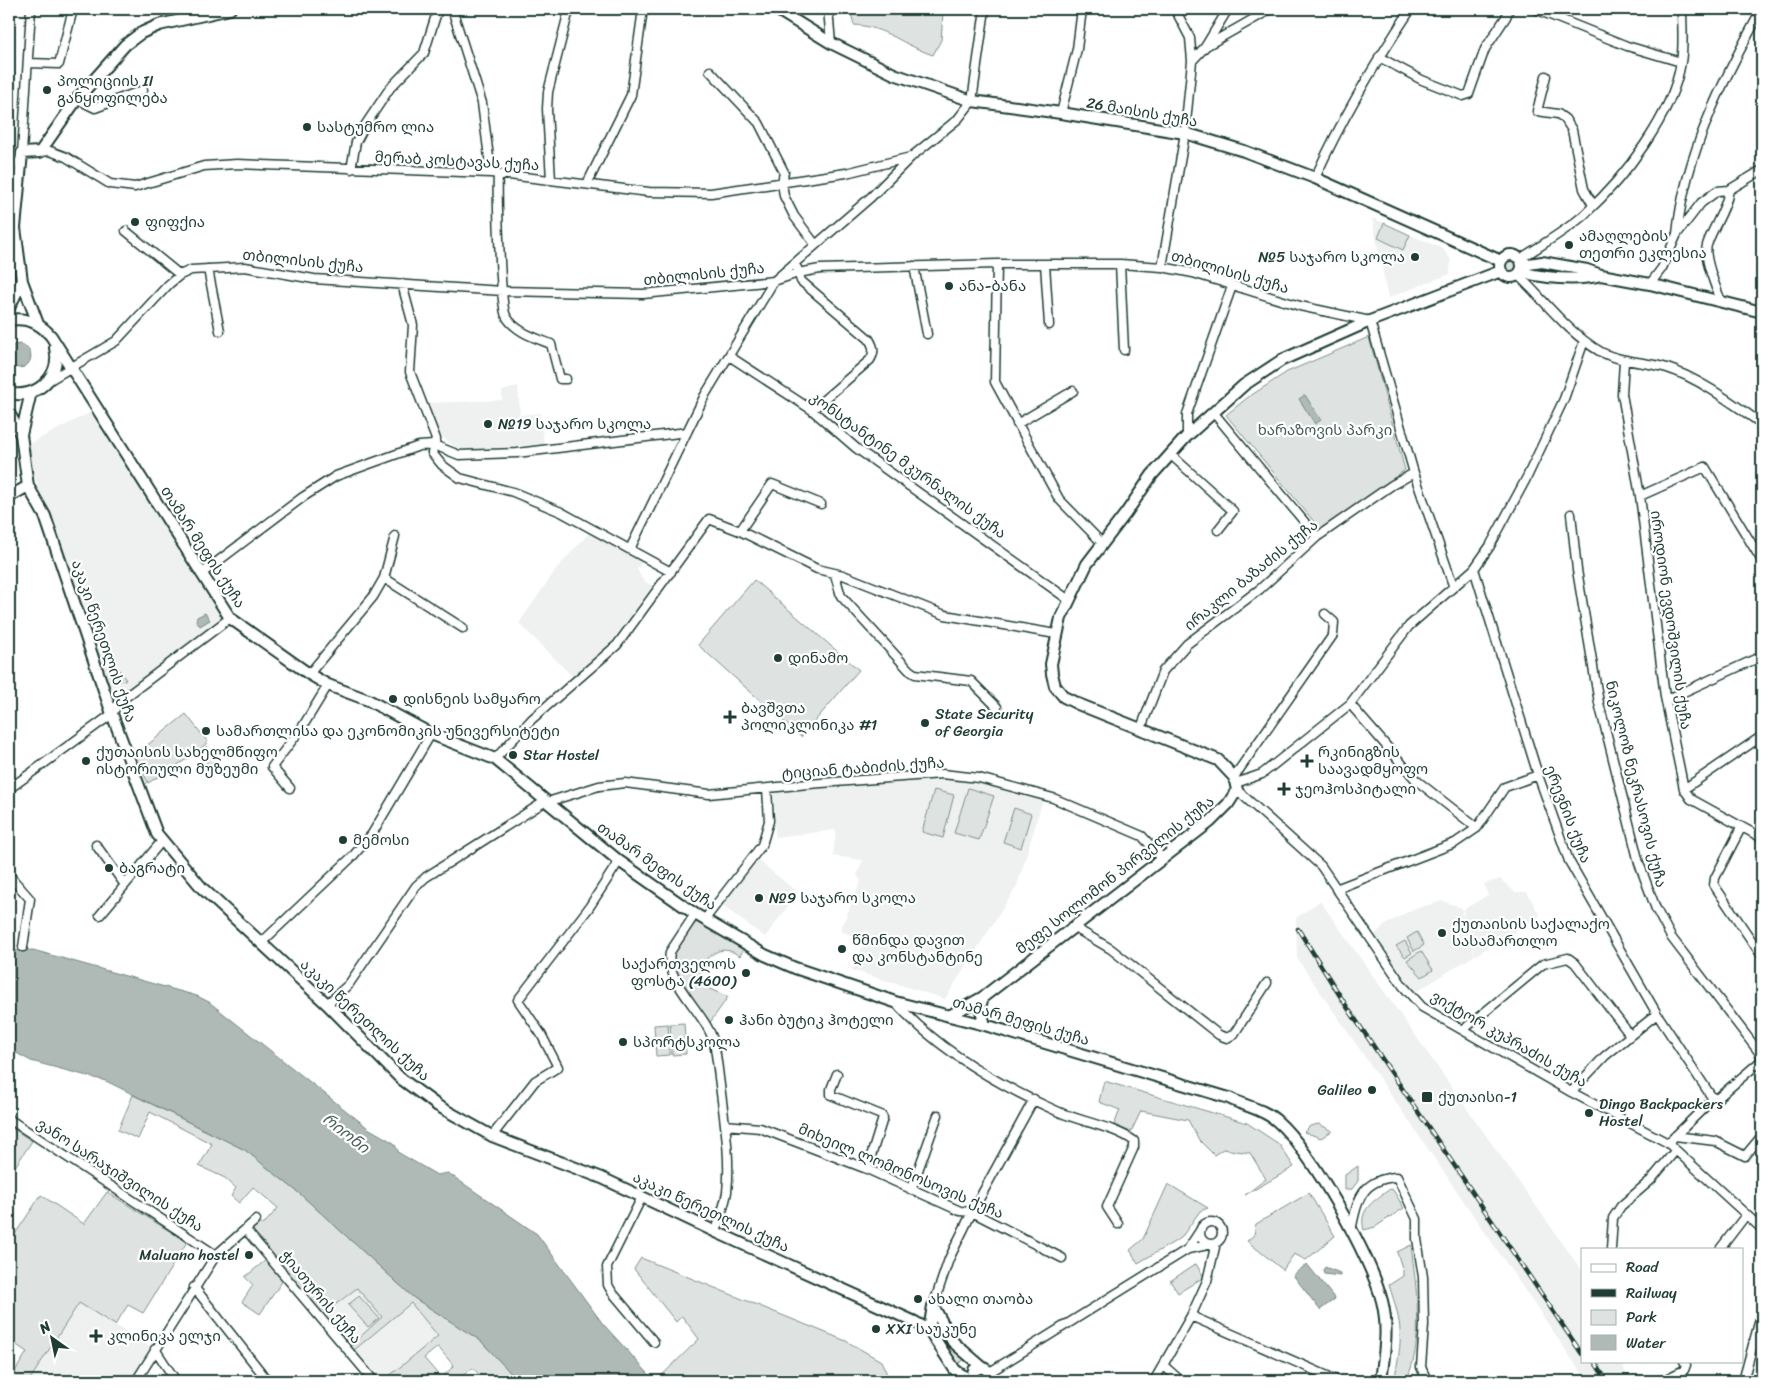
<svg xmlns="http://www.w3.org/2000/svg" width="1771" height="1390" viewBox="0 0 1771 1390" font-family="Sriracha,'Noto Sans Georgian',sans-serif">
<rect width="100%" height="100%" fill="#fff"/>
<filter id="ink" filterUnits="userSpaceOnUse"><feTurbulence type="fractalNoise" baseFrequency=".02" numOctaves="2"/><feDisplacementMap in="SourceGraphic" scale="10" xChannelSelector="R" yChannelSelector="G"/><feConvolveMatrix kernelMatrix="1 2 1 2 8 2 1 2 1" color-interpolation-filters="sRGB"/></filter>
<g filter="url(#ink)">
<!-- built -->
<path fill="#eef1f0" d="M1372,218l71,31 8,11 -1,14 -62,24z
M518,386l2,29 20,-2 4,31 -77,6 -10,-2 -21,-16 -7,-29 73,-3v-9z
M95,410l130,205 -115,88 -82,-246 1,-13z
M589,533l53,29 -5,7 5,10 10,7 -39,54 -40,37 -54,-54 38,-55z
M954,777l89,23 -26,86 -72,113 -93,-29 13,-30 -25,-9 21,-50 -4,-6 6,-15 -30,-4 3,-26 -61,7 -1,-45z
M758,860l40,33 -33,44 -45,-33 14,-19z
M1500,879l15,13h12l13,24 -64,39 -6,-13 5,13 -61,38 -40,-57 9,-10 30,-17 30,-8 19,7 1,12 1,-11 24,-14 -4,-11z
M1320,901l262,370v90h39l8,20h-42l-290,-423 -1,-40z
M358,1288l24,29 -33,30 -27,-32z
M79,1303l72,44 -22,34h-100z
M411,1303l27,33 -55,45 -30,-30z"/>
<!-- green -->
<path fill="#dee3e2" stroke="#7e908b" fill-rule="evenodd" d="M850,9h74l19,4 -2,27 -8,15c-28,-9 -49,-29 -79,-30z
M1384,223l26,12 -7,15 -25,-12z
M1505 265a6 6 0 1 1 12 0a6 6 0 1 1-12 0Z
M1544,266l43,9 -44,-2z
M1369,337l36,133 -84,60 -95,-115 21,-17 40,-26z
M754,580l105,90 -58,67 -103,-92z
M103,652l7,5 16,23 -14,2z
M186,714l22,28 -16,14 -44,27 -13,-28z
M207,746l12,16 -8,6 -12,-16z
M968,788l26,8 -15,44 -25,-7z
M934,790l20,5 -11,43 -21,-6z
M1014,808l17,6 -10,34 -18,-6z
M698,920l46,28 -4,8c-19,-12 -25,-4 -41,9l4,21 25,11 -19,27c-10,-15 -42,-54 -34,-72 4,-11 16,-23 23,-32z
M1417,932l7,13 -10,6 -7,-13z
M1405,941l7,12 -7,4 -9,-11z
M1421,951l12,19 -11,7 -15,-17z
M684,1023l2,31 -14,1 -2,-31z
M668,1024l2,31 -14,1 -2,-31z
M1104,1081l143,42 32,21 15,23 -49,28 21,-16 -16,-26 -27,-4 -9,6 -15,-15 -11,-20 -47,-9 -10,21 -17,-7 6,-15 -21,-8z
M133,1095l112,55 54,43 115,105 67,43 37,40h-33l-12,-13 -18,13h-72l55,-45 -27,-33 -58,48 -4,-4 33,-30 -25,-29 -35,27 -72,-87 8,-7 5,4 15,-17 -25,-21 -14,16 -8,-7 5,-8 -11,-10 -26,-12 13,-22 -62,-32 -12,27 -20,-9zM438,1347l16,19 -13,12 -17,-20z
M1319,1124l13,7 -11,7 -17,-6 6,-6z
M9,1126l23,15 -23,35z
M1358,1166v15l-6,8 -7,1v-15z
M1168,1184l40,24 -8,3 -19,27 -43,25 -8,-13 13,-11z
M1390,1189l3,1 11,18 -29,19 -11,3c-6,-21 10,-29 26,-41z
M107,1192l80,50 -44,71 -15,-8 -13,20 -36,-22 -50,78h-20l18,-29 -18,-12v-97l32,-48 43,29z
M1309,1193l26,43 -29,24 -12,-6 -11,16 -36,-29 7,-6 2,-11z
M1411,1245c5,42 14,96 -5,136h-12c9,-45 9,-53 -5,-96l14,-9v-5l-6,-19z
M641,1258l205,83 35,20 6,13 -13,7h-218l43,-42 -17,-23 -6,6 -42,-53z
M266,1260l17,20 -23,34 -18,-12 11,-17 -8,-8z
M1196,1264l8,13 -26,16 -8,-12z
M359,1296l20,22 -11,9 -20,-22z
M937,1327l9,15 18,18 -7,4 -13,-18z"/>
<!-- water -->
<path fill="#afbab7" stroke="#758883" d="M7 356a12 12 0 1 1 24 0a12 12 0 1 1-24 0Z
M1305,395l16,25 -6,4 -16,-25z
M205,613l5,7 -10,6 -4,-5 1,-4z
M33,950l164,46 12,6 159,126 26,15 5,10 38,22 11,-2 89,61 66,90 52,57h-137l-37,-40 -67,-43 -115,-105 -54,-43 -139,-69 -75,-20 -22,-12v-98z
M1307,1264l28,35 -15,11 -27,-35z
M1325,1267l15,6v3l-16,-2 -1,-4z"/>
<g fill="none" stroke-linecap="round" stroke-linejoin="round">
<!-- minor casing -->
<g stroke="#1f3d34" stroke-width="11">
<path id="minor" d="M452,9l30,94 9,70
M828,9l3,34
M1175,9l15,29 2,23
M1535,9l92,37 54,16
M1206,46l65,-37
M1379,57l43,23 41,16 6,-2 16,-45 21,-32 3,-8
M29,63l30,1 14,-55
M710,71l49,52 25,49 -2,11 2,13 10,20 21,28
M1546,76l-9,35 21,3 7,5 7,11 12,59 9,16
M77,99l18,9 48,-18
M1061,113l16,-64 5,-40
M40,152l10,-1 16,6 44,27 25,3 69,-21 33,-2 254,9 158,19 62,1 135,-20 65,-16
M22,153l9,-144
M9,162l12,1
M351,169l5,-27 8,-15 26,-39 34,-35 14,-44
M498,174c-1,19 2,130 8,142 9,16 30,22 45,28l9,35h6
M1315,178c27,-60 60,-115 96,-169
M551,180l-4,-71 1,-17 20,-78 7,-5
M587,184l44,-89 12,-86
M126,231l54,44
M1677,234c8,-80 47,-156 85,-225
M1520,259c21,-14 46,-28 65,-45 39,-36 88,-99 96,-152 3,-17 1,-36 1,-53
M997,264l-2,118 64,117 44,45
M1045,264l4,61
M1120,264l4,86
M914,266l13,68
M1162,267l23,-134 7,-72 13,-14 23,-38
M797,268l4,13 68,58c5,8 6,13 1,21l-58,50
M208,269l12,62
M1518,275c27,26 50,58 83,77 21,11 44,9 66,16 32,10 68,37 95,56
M402,284l11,41 -3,47 26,67 -4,14 10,12 18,13 53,14 48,20 110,60
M1650,284l12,-16 15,-34 24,-31 16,-12 12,-1 33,-20
M1721,302c-4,-13 -18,-44 -14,-57 6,-19 19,-34 22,-55
M729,356l83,54 44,38 213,152
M1624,361l-2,33 18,102 25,201 19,92 7,10 71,39
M48,381l68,-40 53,-57 11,-9 11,-5 54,-3 69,12 189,12 140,3 131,-13 24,-8 22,-4 177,-5h123l42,3 31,6 107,33 70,15 44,152 39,112
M1213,412l104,125
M1017,424l56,-33
M1187,436v-22l45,-128
M1170,454l63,57 -15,19
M1640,496l65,-29 57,94
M1571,514l6,56 22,133 40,160 17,46 15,28 91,119
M740,531l32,-47 49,20
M630,549l75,-154 69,-114 97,-84 40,-40 47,-38 14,-18 13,-92
M1474,569l64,206 31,86 88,153 56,85
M201,574l102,-77 33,-21 83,-30 15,-1 25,10 58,-2 170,-21
M835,575l6,21 68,74 6,4 56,7 26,26
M384,578l79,50
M309,674l64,-77 11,-19 11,-42
M1666,700l96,-44
M1350,704l66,76 61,48 28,-41 33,-12
M1141,728l22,-57 24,-27 73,-55 57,-52 75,-52 22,-12
M495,759l37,-40 85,-74 92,-126 31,12 77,38 26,6 102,40 111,19
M1234,777l99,-142 1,-13 -9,-8
M1236,783l26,-9 88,-70 59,-78 65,-57 16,-23 37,-69 37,-78 20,-58
M290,788l-18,-21 31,-41 25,-41
M9,789l103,-75 7,-12 111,-84
M1684,789l78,-53
M1237,790l84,76 82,120 19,21 149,85 97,51 94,86
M1741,828l-26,50 -1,7 48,71
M96,845l29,40
M9,875l21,24 -7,48
M1336,889l119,-46 22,-15
M695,914l-25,38c-6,30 37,62 44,91 3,14 4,28 6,42 4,34 11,72 7,107 -2,13 -8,27 -11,40
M100,915l61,-73
M705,919l57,-74 7,-24 -2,-32
M1075,928l36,21 108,86 8,3 7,-4 33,-51
M261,943l92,-87 19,-22 59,-100
M895,1002c44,49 105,84 164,110 23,10 56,15 75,29v6l-27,60 11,17
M327,1004l22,-20 67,-98 10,-9 115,-73 58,-18 26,-3 84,11 99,-10 134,-10 37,4 74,20 89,38 21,23
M1463,1030l80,-66 25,-6 7,5 55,72
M837,1074l-6,15v6l50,20 2,3 -16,51
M1571,1092l34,-36 52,-42
M9,1119l207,136
M725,1125l35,3 107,41 93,42 12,1 90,46
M492,1136l43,-55 23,-14 -17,-33 -23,-34 70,-91 31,-48
M1675,1136l40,5 30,15 15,-18 2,2
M1668,1143l45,-44 6,-2 43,-37
M911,1190l27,-75
M642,1197l-35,70 1,18 4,7 42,50
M1200 1233a11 11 0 1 1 22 0a11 11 0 1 1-22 0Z
M246,1230l128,151
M1351,1231c6,-30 10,-52 46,-54l20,42v20l6,38 1,48 -3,42 6,14
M1188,1249l13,-20
M1611,1249l2,-31 8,-12 30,-26 24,-29
M1720,1249l26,-34
M194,1287l74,94
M933,1306l16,-47 23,-47 62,-113
M1191,1316l148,65
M155,1349l21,32
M1163,1365l18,16
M990,1372l198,-123 25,-5
M136,1381l80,-126 40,-35
M1154,1381l37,-65 16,-35 9,-38
M1662,1381l22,-11 2,-5 -2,-4
M1743,1381l19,-69"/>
</g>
<!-- major casing -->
<g stroke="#1f3d34" stroke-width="14">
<path id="major" d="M776,9l55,34 63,31 78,27 89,12 124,20 59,18 71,27 186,83
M1500 266a11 11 0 1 1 22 0a11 11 0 1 1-22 0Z
M1522,265l20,-3 45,8 14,5 49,9 112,28
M1520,272c26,6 55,10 81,3
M9,308l13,-27
M9,320c17,-3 30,2 42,16l179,282 79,56 19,11 40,15 63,34 64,25 124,102 76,53 70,41 30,13 100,34 90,23 244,73c15,8 35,11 48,23 34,30 94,136 105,180 7,27 2,54 -1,80
M38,324l-16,-43 -7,-53 7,-75 18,-1 37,-53 48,-54 16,-12 18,-8 71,-16
M31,392l-10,43 7,51 17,30 67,198 45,120 45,54 125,116 73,74 38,28 54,30 110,42 114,54 199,90 14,8 26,40 16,11
M9,393c27,7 53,-17 46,-45
M9,413l12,22
M9,497l19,-11
M949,1016l34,-19
M985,1025l-5,-18 3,-10 227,-175 18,-18 9,-14 -3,-13 -16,-17 -140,-56 -14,-7 -9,-11 -3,-12 -1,-10 10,-46 26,-54 39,-51 26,-38 35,-39 57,-51 38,-25 88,-39 131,-50
M933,1306l20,36 29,25
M929,1330l4,-24
M971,1380l3,-10 8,-3 8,5 1,9"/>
</g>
<!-- minor -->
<use href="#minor" stroke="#fff" stroke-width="8"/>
<!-- major -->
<use href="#major" stroke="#fff" stroke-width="10"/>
<!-- rail casing -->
<g stroke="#1f3d34" stroke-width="4.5">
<path id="rail" d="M1298,929l49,78 235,347
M1594,1361l13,20"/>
</g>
<!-- rail -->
<use href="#rail" stroke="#fff" stroke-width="2.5" stroke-dasharray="8" stroke-linecap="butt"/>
</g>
</g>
<!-- markers -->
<g fill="#1f3d34" stroke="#fff" stroke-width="2">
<circle cx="47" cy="90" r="5"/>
<circle cx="307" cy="127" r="5"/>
<circle cx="135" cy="222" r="5"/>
<circle cx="1569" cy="245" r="5"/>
<circle cx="1415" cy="257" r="5"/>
<circle cx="949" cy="286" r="5"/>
<circle cx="488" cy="424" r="5"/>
<circle cx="778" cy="658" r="5"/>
<circle cx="393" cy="699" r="5"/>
<path d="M727.5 709.5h5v5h5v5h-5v5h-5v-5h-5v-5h5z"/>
<circle cx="925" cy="723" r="5"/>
<circle cx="206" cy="731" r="5"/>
<circle cx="513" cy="755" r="5"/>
<circle cx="86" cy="761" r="5"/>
<path d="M1304.5 753.5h5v5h5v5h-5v5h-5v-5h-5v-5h5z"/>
<path d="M1281.5 781.5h5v5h5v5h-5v5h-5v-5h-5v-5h5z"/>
<circle cx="343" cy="840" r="5"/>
<circle cx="109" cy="868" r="5"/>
<circle cx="759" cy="898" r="5"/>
<circle cx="1442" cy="933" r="5"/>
<circle cx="842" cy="949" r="5"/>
<circle cx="746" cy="973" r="5"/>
<circle cx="729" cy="1020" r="5"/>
<circle cx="623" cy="1042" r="5"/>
<circle cx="1372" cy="1090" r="5"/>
<rect x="1421" y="1091" width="12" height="12" rx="2.5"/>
<circle cx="1589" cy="1113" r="5"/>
<circle cx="249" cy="1255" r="5"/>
<circle cx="918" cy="1299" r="5"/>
<circle cx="876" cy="1329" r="5"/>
<path d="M93.5 1328.5h5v5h5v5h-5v5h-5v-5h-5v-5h5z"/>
</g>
<g text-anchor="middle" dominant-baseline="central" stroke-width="4.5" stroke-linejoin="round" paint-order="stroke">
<!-- poi labels -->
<g font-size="15" fill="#1f3d34" stroke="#fff" text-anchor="start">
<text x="57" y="81">პოლიციის II<tspan x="57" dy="17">განყოფილება</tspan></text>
<text x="317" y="127">სასტუმრო ლია</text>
<text x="145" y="222">ფიფქია</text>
<text x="1579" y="236">ამაღლების<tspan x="1579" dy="17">თეთრი ეკლესია</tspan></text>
<text x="1405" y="257" text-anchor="end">№5 საჯარო სკოლა</text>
<text x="959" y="286">ანა-ბანა</text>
<text x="498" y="424">№19 საჯარო სკოლა</text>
<text x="788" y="658">დინამო</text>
<text x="403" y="699">დისნეის სამყარო</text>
<text x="741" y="708">ბავშვთა<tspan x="741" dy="17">პოლიკლინიკა #1</tspan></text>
<text x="935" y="714">State Security<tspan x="935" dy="17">of Georgia</tspan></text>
<text x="216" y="731">სამართლისა და ეკონომიკის უნივერსიტეტი</text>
<text x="96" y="752">ქუთაისის სახელმწიფო<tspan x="96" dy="17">ისტორიული მუზეუმი</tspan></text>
<text x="1318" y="752">რკინიგზის<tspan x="1318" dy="17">საავადმყოფო</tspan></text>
<text x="523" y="755">Star Hostel</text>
<text x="1295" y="789">ჯეოჰოსპიტალი</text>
<text x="353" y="840">მემოსი</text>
<text x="119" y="868">ბაგრატი</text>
<text x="769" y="898">№9 საჯარო სკოლა</text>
<text x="1452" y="924">ქუთაისის საქალაქო<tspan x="1452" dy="17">სასამართლო</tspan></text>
<text x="852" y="940">წმინდა დავით<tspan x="852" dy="17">და კონსტანტინე</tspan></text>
<text x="736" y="964" text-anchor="end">საქართველოს<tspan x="736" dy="17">ფოსტა (4600)</tspan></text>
<text x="739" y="1020">ჰანი ბუტიკ ჰოტელი</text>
<text x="633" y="1042">სპორტსკოლა</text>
<text x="1362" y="1090" text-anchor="end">Galileo</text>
<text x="1438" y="1097">ქუთაისი-1</text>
<text x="1599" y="1104">Dingo Backpackers<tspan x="1599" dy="17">Hostel</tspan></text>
<text x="239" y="1255" text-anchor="end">Maluano hostel</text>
<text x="928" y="1299">ახალი თაობა</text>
<text x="886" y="1329">XXI საუკუნე</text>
<text x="107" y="1336">კლინიკა ელჯი</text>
</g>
<!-- street labels -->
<g font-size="15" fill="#1f3d34" stroke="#fff">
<text transform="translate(1142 112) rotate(10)">26 მაისის ქუჩა</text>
<text transform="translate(457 161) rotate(3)">მერაბ კოსტავას ქუჩა</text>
<text transform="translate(303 261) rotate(6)">თბილისის ქუჩა</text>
<text transform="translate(1230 272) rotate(16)">თბილისის ქუჩა</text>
<text transform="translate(704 274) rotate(-6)">თბილისის ქუჩა</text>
<text transform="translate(908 465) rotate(36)">კონსტანტინე მკურნალის ქუჩა</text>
<text transform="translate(203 547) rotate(57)">თამარ მეფის ქუჩა</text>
<text transform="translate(1251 575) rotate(-39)">ირაკლი ბაზაძის ქუჩა</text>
<text transform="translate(1671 620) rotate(82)">იროდიონ ევდოშვილის ქუჩა</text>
<text transform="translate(104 641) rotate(71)">აკაკი წერეთლის ქუჩა</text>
<text transform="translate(863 768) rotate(-4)">ტიციან ტაბიძის ქუჩა</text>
<text transform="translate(1636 784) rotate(76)">ნიკოლოზ ნეკრასოვის ქუჩა</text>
<text transform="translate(1568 814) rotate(69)">ერევნის ქუჩა</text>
<text transform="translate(657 866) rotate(35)">თამარ მეფის ქუჩა</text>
<text transform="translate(1115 875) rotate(-38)">მეფე სოლომონ პირველის ქუჩა</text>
<text transform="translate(365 1020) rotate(43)">აკაკი წერეთლის ქუჩა</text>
<text transform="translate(1021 1021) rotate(16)">თამარ მეფის ქუჩა</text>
<text transform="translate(1509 1039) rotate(30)">ვიქტორ კუპრაძის ქუჩა</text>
<text transform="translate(901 1171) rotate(23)">მიხეილ ლომონოსოვის ქუჩა</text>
<text transform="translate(120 1175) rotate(33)">ვანო სარაჯიშვილის ქუჩა</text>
<text transform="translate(711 1212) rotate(25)">აკაკი წერეთლის ქუჩა</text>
<text transform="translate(321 1297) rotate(50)">ჭიათურის ქუჩა</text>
</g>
<!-- park labels -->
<g font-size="15" fill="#455e57" stroke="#fff">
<text x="1325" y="430">ხარაზოვის პარკი</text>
</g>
<!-- water labels -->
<g font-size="16" font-style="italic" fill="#4a625b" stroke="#fff">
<text transform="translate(346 1133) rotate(38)">რიონი</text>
</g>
</g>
<!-- margin -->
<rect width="1771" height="1390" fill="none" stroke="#fff" stroke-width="30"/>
<rect x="15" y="15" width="1741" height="1360" fill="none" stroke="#1f3d34" stroke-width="2" filter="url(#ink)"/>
<!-- legend -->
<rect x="1581" y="1248" width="162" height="115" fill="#ffffff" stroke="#a5b1ae"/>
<rect x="1591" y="1264" width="25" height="8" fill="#ffffff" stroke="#a5b1ae"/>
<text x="1626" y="1272" font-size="15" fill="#1f3d34">Road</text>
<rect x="1591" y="1289" width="25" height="8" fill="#1f3d34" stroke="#a5b1ae"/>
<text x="1626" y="1298" font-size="15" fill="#1f3d34">Railway</text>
<rect x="1591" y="1310" width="25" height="15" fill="#dee3e2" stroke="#a5b1ae"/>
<text x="1626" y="1322" font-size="15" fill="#1f3d34">Park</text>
<rect x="1591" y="1335" width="25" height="15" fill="#afbab7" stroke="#a5b1ae"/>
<text x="1626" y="1348" font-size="15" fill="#1f3d34">Water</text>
<!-- north arrow -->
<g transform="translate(52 1338) rotate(327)" stroke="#ffffff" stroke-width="4" paint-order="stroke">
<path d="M0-4L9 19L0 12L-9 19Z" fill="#1f3d34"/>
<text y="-8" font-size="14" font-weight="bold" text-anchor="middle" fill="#1f3d34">N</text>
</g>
</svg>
